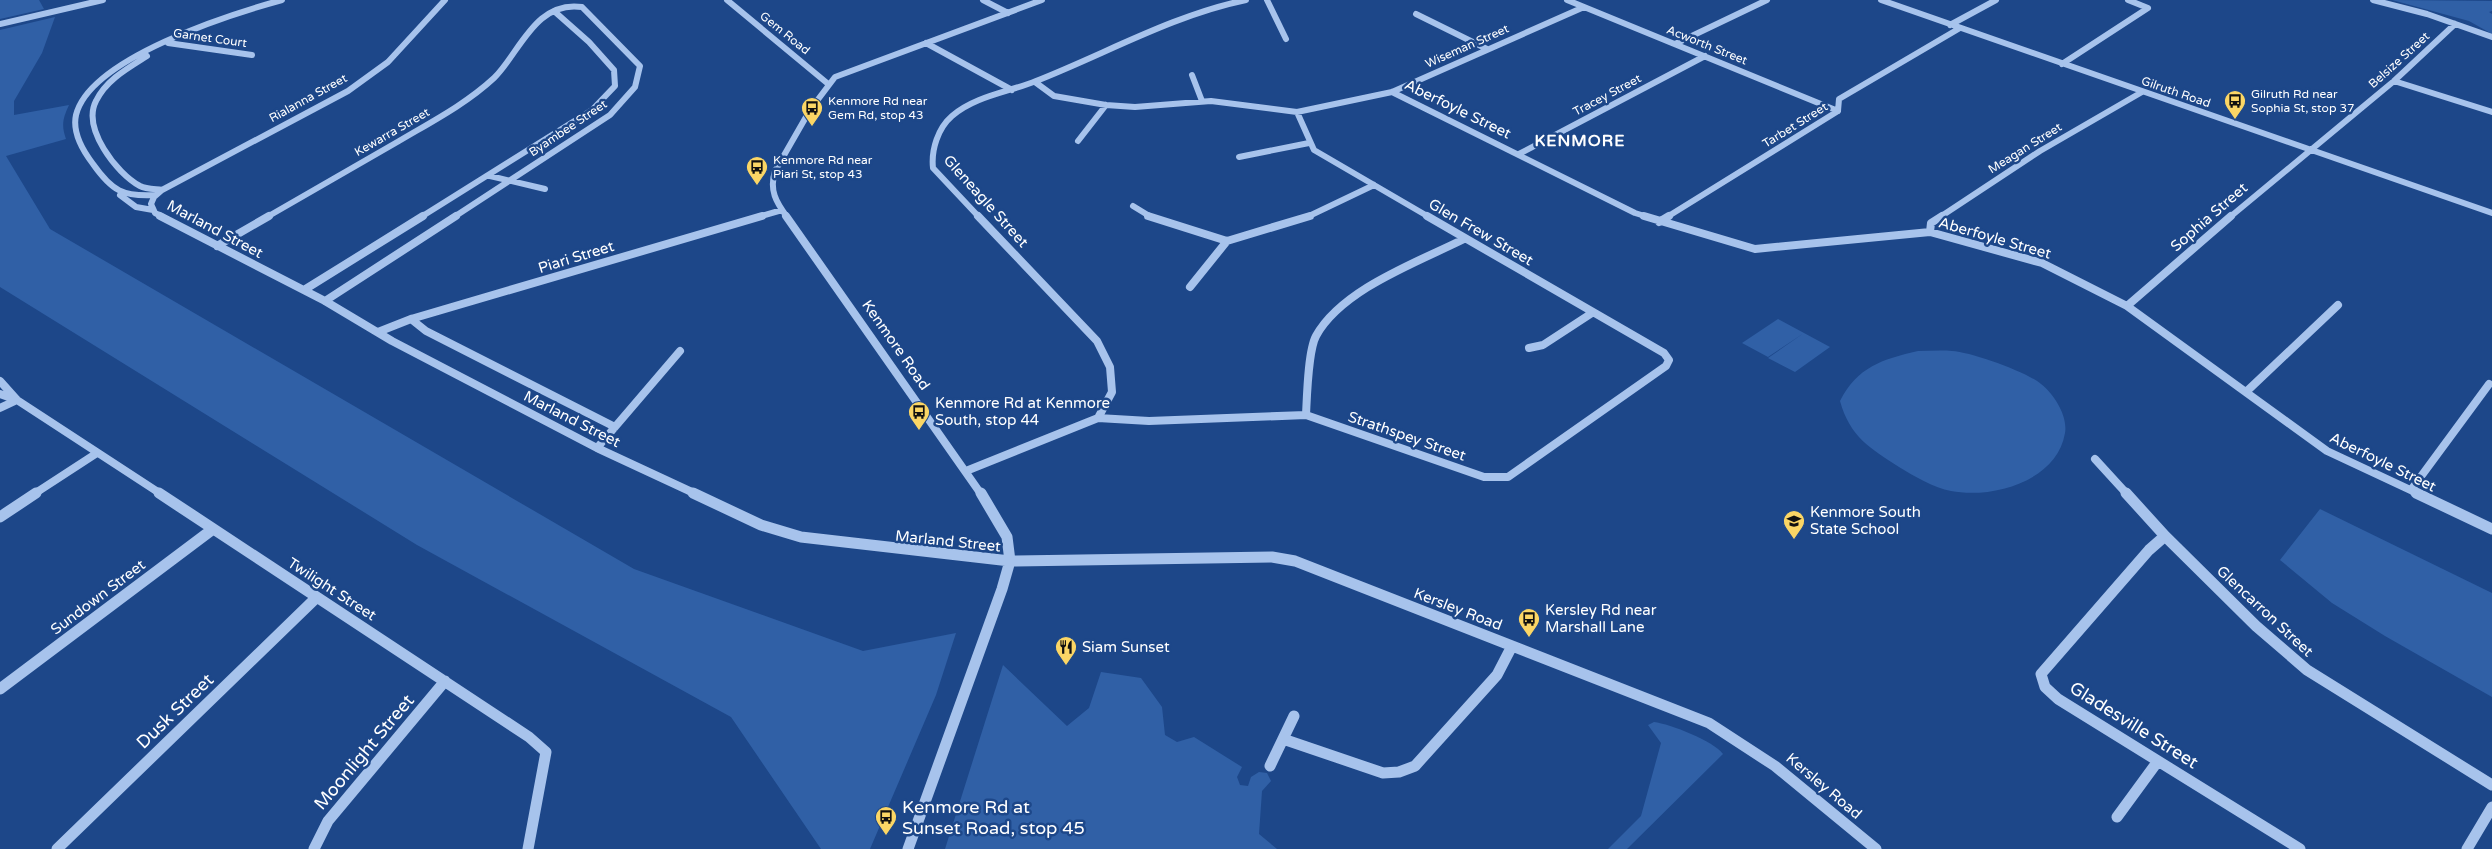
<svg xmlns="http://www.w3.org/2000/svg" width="2492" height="849" viewBox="0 0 2492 849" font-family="'Varela Round',sans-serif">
<rect width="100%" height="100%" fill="#1d4789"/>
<!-- green -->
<path fill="#3060a6" d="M0,0h39l5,9 -44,10z
M2392,0l100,1v10l-3,1 3,2v20l-23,-13z
M55,17l-13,36 -28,48v14l55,-10c-6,13 -8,20 -3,34l-60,17 44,73 584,340 229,82 93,-18 -20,62 -66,154h-49l-90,-132 -314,-172 -417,-258v-257z
M1778,319l26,14 -36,24 -26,-14z
M1804,333l26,14 -35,25 -27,-14z
M1918,351c11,0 23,-1 34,0 19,1 75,21 89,33 13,10 27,32 24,49 -8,48 -72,66 -114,58 -17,-3 -37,-15 -52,-24 -29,-19 -49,-30 -59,-66 17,-34 43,-42 78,-50z
M2320,509l172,84v104l-107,-61 -53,-33 -52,-43z
M1003,665l64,61 22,-18 12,-36 40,6 21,29 3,28 12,7 17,-5 48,30 -5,10 3,8 8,1 3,-9 8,-5 8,1 4,8 -9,10 -3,43 18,15h-332z
M1654,722c16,2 60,19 69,32l-96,95h-19l33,-33 20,-73 -13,-18z"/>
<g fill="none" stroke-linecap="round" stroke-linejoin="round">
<!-- minor-far2 -->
<path stroke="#a7c3ec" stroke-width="6" d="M727,0l100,83
M983,0l25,13
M1267,0l19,39
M1567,0l271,111
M1881,0l611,213
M2373,0l54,14 65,23
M1416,14l71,35
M0,24l103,-24
M1950,25l46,-25
M168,43l84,12
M926,43l86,47
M1675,44l92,-44
M147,56c-19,12 -41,24 -51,45 -14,27 20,72 44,85 6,3 15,3 22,4
M2062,64l86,-56 -20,-8
M1192,75l10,26
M2394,81l98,31
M1035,82l19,14 52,9 29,2 76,-6 86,11 95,-20 192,-85
M1392,92l243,121 13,4
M1297,112l17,38 115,67
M1078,141l28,-36
M1519,154l186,-98
M1239,157l70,-14
M490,176l55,13
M120,195l16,12 17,3
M156,195c-33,2 -44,-4 -63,-31 -10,-13 -21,-31 -17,-49 14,-57 155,-101 206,-115
M1133,206l18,11
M163,217l-8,-4 -4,-9 3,-7 8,-7 186,-99 40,-29 57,-62
M267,217c44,-25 88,-51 132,-76 32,-19 67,-37 95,-63 25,-24 41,-78 88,-71l58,59 -5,21 -25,28 -156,102
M421,217l171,-107 23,-24 -1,-16 -25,-28 -35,-31
M758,217l24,-7
M787,217c-11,-15 -18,-27 -12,-46l35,-61 25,-33 207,-77
M979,217l-46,-49c-2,-18 5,-40 19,-52 23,-20 57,-24 84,-35 69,-27 137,-66 210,-81
M1307,217l67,-32
M1667,217l171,-106 1,-12 121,-71
M1940,217l100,-66 102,-59
M2230,217l164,-136 61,-57"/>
<!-- minor-far1 -->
<path stroke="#a7c3ec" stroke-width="8" d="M160,216l165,85 67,40 205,107 99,46
M786,216l195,278
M1148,216l79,25 83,-25
M1644,216l111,33 175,-17 112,31 85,43 200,145 92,43
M1659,222l10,-6
M1930,232l1,-9 11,-7
M217,246l52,-30
M1190,287l37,-46
M304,290l119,-74
M325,301l131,-85
M2127,306l104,-90
M411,319l15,12 189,96
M378,332l33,-13 351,-103
M1529,348l14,-3 49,-32
M0,381l17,19 144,94
M2246,392l92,-87
M0,394l14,5
M0,408l17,-8
M1306,415c1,-19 2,-64 10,-79 26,-47 102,-74 148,-97
M1098,418l51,3 157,-6 178,62h24l158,-111 3,-6 -5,-7 -237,-137
M597,448l83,-97
M2095,459l32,35
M966,471l132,-53 14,-26 -2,-25 -13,-26 -119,-125
M2411,490l78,-106
M34,494l63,-41"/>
<!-- minor -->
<path stroke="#a7c3ec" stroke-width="11" d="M159,493l370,244 17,15 -18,97
M693,493l68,32 40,12 209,24 262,-4 23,4 414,162 66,43 101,83
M2126,493l39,43 91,90 51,44 185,115
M2416,493l76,36
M0,517l36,-24
M2165,536l-16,14 -108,124 4,13 13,12 242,150
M0,689l213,-160
M1283,739l100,34 16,-1 16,-6 82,-91 15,-29
M1270,766l24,-50
M2117,817l41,-56
M57,849l260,-252
M314,849l14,-28 117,-140
M908,849l94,-260 8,-28 -3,-24 -26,-44
M2467,849l25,-42"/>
</g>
<!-- icons -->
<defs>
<g id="bus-pin" transform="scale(1.125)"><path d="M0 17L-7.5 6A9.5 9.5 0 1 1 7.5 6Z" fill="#fbd665" stroke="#1d4789"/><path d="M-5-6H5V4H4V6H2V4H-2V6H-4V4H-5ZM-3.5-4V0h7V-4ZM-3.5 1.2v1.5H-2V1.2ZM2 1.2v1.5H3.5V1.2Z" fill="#111"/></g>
<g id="school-pin" transform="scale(1.125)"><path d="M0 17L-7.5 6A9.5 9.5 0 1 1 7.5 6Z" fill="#fbd665" stroke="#1d4789"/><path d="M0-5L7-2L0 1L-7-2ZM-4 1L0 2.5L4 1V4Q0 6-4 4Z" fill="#111"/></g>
<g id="restaurant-pin" transform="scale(1.125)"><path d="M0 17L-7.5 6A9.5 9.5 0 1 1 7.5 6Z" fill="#fbd665" stroke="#1d4789"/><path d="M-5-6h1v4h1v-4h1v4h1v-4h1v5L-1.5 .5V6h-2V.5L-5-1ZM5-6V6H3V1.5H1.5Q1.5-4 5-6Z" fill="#111"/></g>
</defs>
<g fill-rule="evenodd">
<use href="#bus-pin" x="2235" y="101"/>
<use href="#bus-pin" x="812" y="108"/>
<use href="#bus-pin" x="757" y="167"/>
<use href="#bus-pin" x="919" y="412"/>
<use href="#school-pin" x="1794" y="521"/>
<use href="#bus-pin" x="1529" y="619"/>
<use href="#restaurant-pin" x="1066" y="647"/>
<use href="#bus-pin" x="886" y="817"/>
</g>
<g text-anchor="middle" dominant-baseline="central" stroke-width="5" stroke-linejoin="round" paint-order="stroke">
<!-- far-street labels -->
<g font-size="12" fill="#fff" stroke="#1d4789">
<text transform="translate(785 33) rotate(39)">Gem Road</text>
<text transform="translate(210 38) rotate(8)">Garnet Court</text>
<text transform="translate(1707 45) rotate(22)">Acworth Street</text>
<text transform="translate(1467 46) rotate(-24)">Wiseman Street</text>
<text transform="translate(2399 60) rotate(-42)">Belsize Street</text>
<text transform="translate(2176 92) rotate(19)">Gilruth Road</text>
<text transform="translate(1607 95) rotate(-28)">Tracey Street</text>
<text transform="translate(308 98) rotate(-29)">Rialanna Street</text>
<text transform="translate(1795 125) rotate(-32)">Tarbet Street</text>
<text transform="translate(568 128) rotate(-34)">Byambee Street</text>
<text transform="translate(392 132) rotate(-30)">Kewarra Street</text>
<text transform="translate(2025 148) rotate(-32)">Meagan Street</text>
</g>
<!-- far-poi labels -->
<g font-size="12" fill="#fff" stroke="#1d4789" text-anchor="start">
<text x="2251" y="94">Gilruth Rd near<tspan x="2251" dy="14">Sophia St, stop 37</tspan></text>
<text x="828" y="101">Kenmore Rd near<tspan x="828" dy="14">Gem Rd, stop 43</tspan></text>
<text x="773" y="160">Kenmore Rd near<tspan x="773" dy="14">Piari St, stop 43</tspan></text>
</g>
<!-- street labels -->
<g font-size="15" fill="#fff" stroke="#1d4789">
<text transform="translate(1458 109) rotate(26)">Aberfoyle Street</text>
<text transform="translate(986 201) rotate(48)">Gleneagle Street</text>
<text transform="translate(2209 217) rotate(-41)">Sophia Street</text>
<text transform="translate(215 229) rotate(28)">Marland Street</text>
<text transform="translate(1481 232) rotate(30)">Glen Frew Street</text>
<text transform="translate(1995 238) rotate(16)">Aberfoyle Street</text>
<text transform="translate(576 257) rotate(-17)">Piari Street</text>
<text transform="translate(896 345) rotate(55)">Kenmore Road</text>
<text transform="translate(572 419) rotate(27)">Marland Street</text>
<text transform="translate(1407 436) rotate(19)">Strathspey Street</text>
<text transform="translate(2383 462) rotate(26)">Aberfoyle Street</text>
<text transform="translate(948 541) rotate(6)">Marland Street</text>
<text transform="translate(332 589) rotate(33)">Twilight Street</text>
<text transform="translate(98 597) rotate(-37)">Sundown Street</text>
<text transform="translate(1458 609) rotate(21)">Kersley Road</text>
<text transform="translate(2265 611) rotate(43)">Glencarron Street</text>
<text transform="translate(1824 786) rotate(40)">Kersley Road</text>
</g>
<!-- poi labels -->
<g font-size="15" fill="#fff" stroke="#1d4789" text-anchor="start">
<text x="935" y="403">Kenmore Rd at Kenmore<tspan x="935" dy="17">South, stop 44</tspan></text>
<text x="1810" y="512">Kenmore South<tspan x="1810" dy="17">State School</tspan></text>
<text x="1545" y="610">Kersley Rd near<tspan x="1545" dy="17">Marshall Lane</tspan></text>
<text x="1082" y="647">Siam Sunset</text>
</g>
<!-- far-district labels -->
<g font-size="16" font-weight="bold" letter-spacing="1" fill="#fff" stroke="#1d4789">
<text x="1580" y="141">KENMORE</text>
</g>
<!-- near-street labels -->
<g font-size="18" fill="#fff" stroke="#1d4789">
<text transform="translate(175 711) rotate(-44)">Dusk Street</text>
<text transform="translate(2134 725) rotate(32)">Gladesville Street</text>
<text transform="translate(364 752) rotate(-50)">Moonlight Street</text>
</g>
<!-- near-poi labels -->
<g font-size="18" fill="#fff" stroke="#1d4789" text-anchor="start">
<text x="902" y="807">Kenmore Rd at<tspan x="902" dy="21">Sunset Road, stop 45</tspan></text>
</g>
</g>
</svg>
